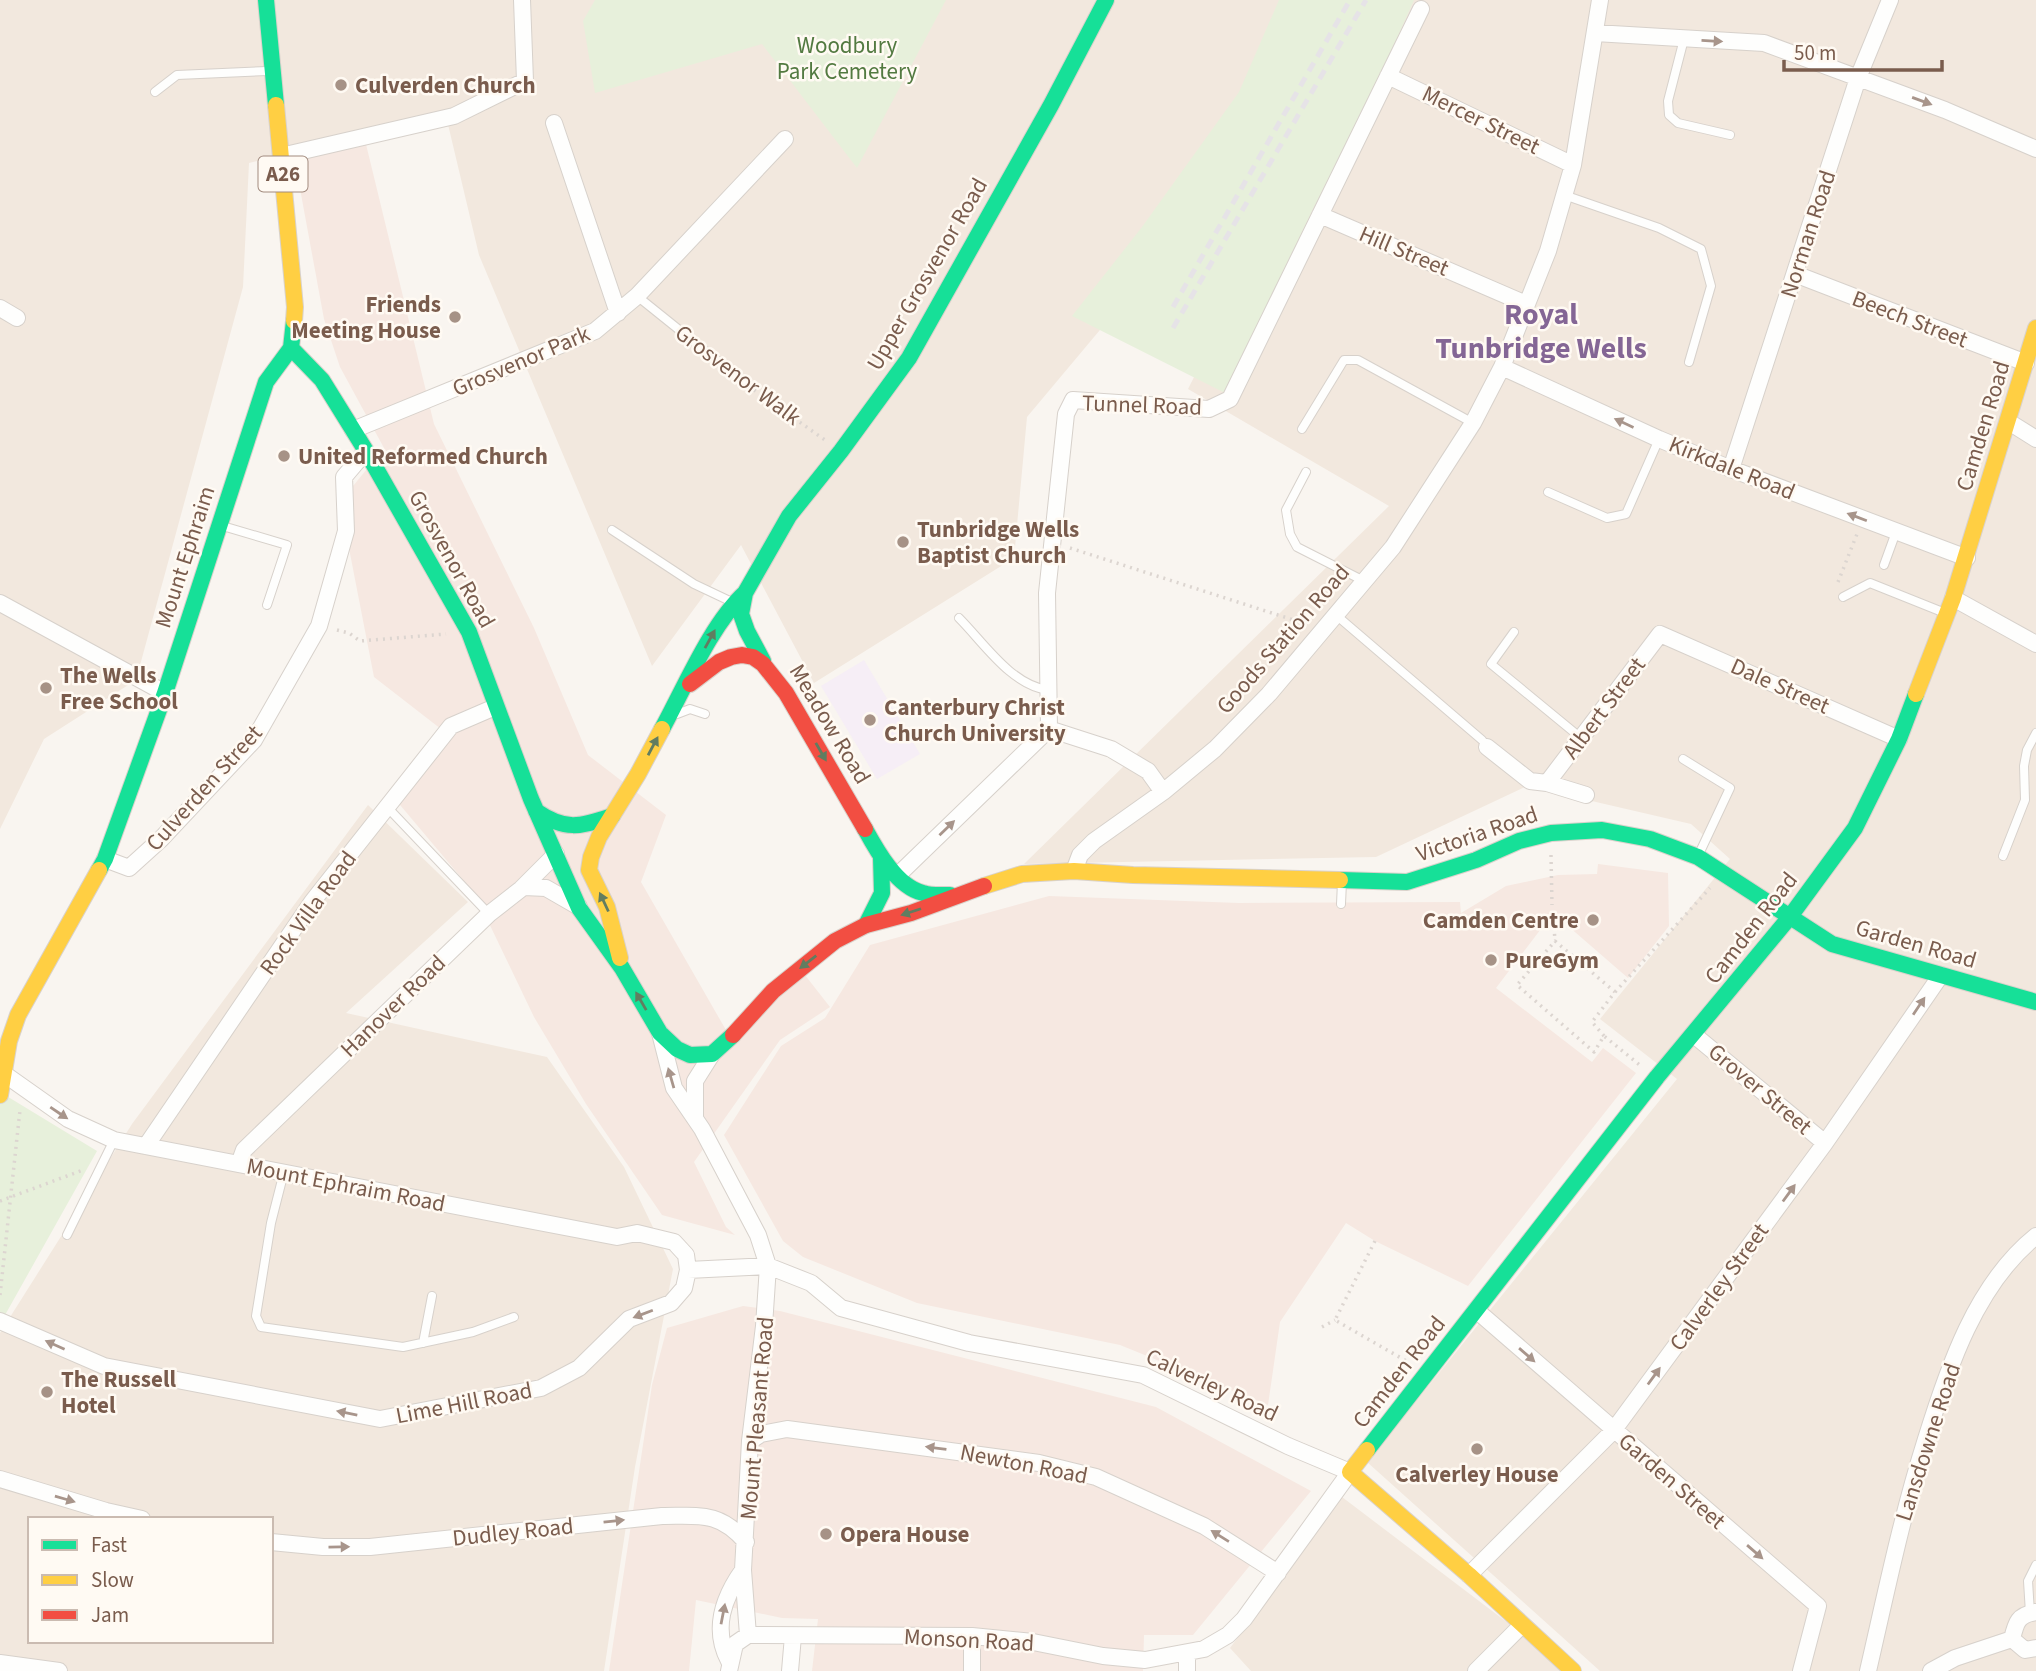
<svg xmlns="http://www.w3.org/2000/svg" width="2036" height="1671" viewBox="0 0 2036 1671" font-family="'Source Sans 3',sans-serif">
<rect width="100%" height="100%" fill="#f9f5f0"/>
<!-- residential -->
<path fill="#f2e8de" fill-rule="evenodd" d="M0,0h1304l-189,312 -88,105 -13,141 -200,125 -73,-138 -89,121 -173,-411 -33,-139 -197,47 -6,124 -107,393 -92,59 -44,90z
M1385,0h651v1671h-436l-233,-209 310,-383 -77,-60 130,-160 -39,-35 -164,-38 -151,71 -352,7 365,-358 -201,-117z
M368,805l100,97 -122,111 201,44 77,110 49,102 -38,198 -31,204h-604v-338l132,-209zM30,1519h241v122h-241z
M1342,1497l166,126 55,48h-312l-21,-23z"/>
<!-- commercial -->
<path fill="#f6e8e1" d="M364,136l70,288 100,204 54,127 78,60 -25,67 93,162 67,-74 29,37 -50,33 -86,122 32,65 9,8 -73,-20 -76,-111 -52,-87 -59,-123 -80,-95 55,-63 -76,-59 -34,-175 44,-54 -44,-81 -16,-48 -30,-163z
M1598,864l70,9 1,53 -41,52 -75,-65 -57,75 96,74 11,-14 33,25 -168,213 -93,-45 -29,-18 -66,99 -12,83 -148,-60 -203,-42 -114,-46 -20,-16 -59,-106 57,-89 44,-28 45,-73 179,-49 190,7 221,-1 1,11 45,-27 52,-11 39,-1z
M743,1306l37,5 376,96 155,84 -118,144h-49l-1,36h-331l6,-52 -36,-1 -86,-18 -7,71h-80l43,-286 15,-57z"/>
<!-- education -->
<path fill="#f6eef6" d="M864,660l56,94 -43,25 -56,-93z"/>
<!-- green -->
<path fill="#e7f0db" d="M595,0h351l-89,168 -95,-124 -167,49 -12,-72z
M1279,0h135l-32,72 -69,137 -88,184 -153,-77 70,-89 97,-135z
M0,1092l97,59 -97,173z"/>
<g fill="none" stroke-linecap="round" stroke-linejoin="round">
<!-- lane casing -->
<g stroke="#d7d1cb" stroke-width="10">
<path id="lane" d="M1684,39l-16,62 1,14 9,8 52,12
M155,92l22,-17 90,-4
M1564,195l95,33 42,21 10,37 -22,76
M637,296l107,86
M1302,429l42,-69h14l115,63
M1306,472l-20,38 4,24 7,13 67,34
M1548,492l59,26 19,-4 33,-75
M226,527l61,18 -20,60
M612,530l82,54 38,18
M1884,565l12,-33
M1843,597l27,-14 75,30
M1336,615l146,125
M959,618c25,25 52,67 89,72
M1514,632l-23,32 90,74
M677,714l13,-5 15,5
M1683,759l47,29 -31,66
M388,808l101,106
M2003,856l22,-56 -1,-34 3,-16 9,-17
M1341,904l1,-22
M284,1172l-13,51 -15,93 5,11 142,20 70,-15 41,-15
M67,1235l47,-95
M423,1343l9,-47
M2030,1613l-2,-32 8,-16"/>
</g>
<!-- street casing -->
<g stroke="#d7d1cb" stroke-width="18">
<path id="street" d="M1595,33l169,10 181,67 91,39
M1388,76l185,89
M554,123l64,190
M281,156l173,-40 71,-35 -3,-81
M1320,215l206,89
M1795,274l231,89
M0,308l17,10
M1502,367l157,72 72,30 236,89
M2009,422l27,17
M353,430l242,-99 42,-35 148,-157
M1731,469l127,-391 32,-78
M1953,598l83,46
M0,603l165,90
M1049,729l-2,-136 19,-179 7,-14 136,9 21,-10 191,-390
M1049,729l62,20 37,22 15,21
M1487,747l43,34 17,2 39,12
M1547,783l113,-149 239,105
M105,859l24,9 32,-29 93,-99 65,-114 27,-95 -2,-54 22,-26
M1074,871l6,-16 14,-14 69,-49 52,-43 54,-55 124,-147 80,-124 29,-56 46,-116 25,-86 27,-165
M898,875l151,-146
M524,887l22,1 33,19
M660,1033l14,55 28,41 56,106 10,31 -4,60 -14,115 -7,129 5,65
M1694,1035l131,108
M695,1116v-35l17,-27
M146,1146l166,-244 139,-176 44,-19
M239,1164l5,-14 245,-236 32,-25 35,-35
M688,1270l80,-4 43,17 30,25 128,35 174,32 145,71 62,26 -106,147 -16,16 -24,14 -59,11 -42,-4 -70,-14 -61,-6 -224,-1 -13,9 -6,27
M1476,1310l342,296 -17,65
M0,1321l104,45 276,53 161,-31 38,-20 50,-49 42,-16 13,-15 4,-18 -2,-15 -12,-13 -37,-9 -20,4 -503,-97 -46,-21 -65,-46
M750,1441l11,-7 26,-5 252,34 57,14 108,49 74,47
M0,1479l106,32 36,8
M271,1542l52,5h47l292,-31c38,0 57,-5 84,26
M1469,1575l144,-144 212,-288 116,-168
M2012,1639c4,-17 6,-24 24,-27
M2012,1639l13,11 11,-2
M729,1661c-17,-32 -6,-63 14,-91
M0,1663l59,8
M790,1671l3,-35
M972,1671v-35
M1187,1671v-18
M1476,1671l46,-46
M1868,1671c18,-78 34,-156 58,-232 22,-71 50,-155 110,-203
M1931,1671l24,-13 57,-19"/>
</g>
<!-- fast casing -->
<g stroke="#d9d2cb" stroke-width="18">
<path id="fast" d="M266,0l10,105
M291,348l31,32 44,71 103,181 62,167 48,109 43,60 38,65 17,16 13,6 22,-1 21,-19
M763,661l-16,-30 -6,-17 4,-21 44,-77 52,-65 68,-93 142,-253 55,-105
M662,729c23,-42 49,-105 83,-136
M536,811c29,20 44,16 76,5
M865,829c12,22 32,58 58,64 8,3 18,2 27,2
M99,870l6,-11 60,-166 101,-311 25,-34 3,-27
M1340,880l67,2 69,-22 43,-19 32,-8 51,-3 48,9 48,18 134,87 204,58
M866,925l16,-32 -1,-36
M1367,1450l290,-373 132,-159 66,-90 44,-89 17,-45"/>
</g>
<!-- slow casing -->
<g stroke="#d9d2cb" stroke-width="18">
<path id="slow" d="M276,105l19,202 -1,14
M1916,694l37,-96 83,-270
M984,886l38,-12 52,-3 59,4 207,5
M620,958l-13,-51 -18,-37 2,-13 8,-20 39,-63 24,-45
M0,1095l9,-54 9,-26 81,-145
M1367,1450l-17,22 119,103 104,96"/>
</g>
<!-- jam casing -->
<g stroke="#d9d2cb" stroke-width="18">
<path id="jam" d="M690,684l29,-22 12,-5 11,-2 11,2 10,7 23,29 79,136
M733,1035l40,-44 62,-50 31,-16 45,-12 73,-27"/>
</g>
<!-- path -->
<path stroke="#dcd5d0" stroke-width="3.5" stroke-dasharray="2 5" stroke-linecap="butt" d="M754,390l71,50
M1070,548l236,76
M1838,582l19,-48
M337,630l12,3 11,8 86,-7
M1551,855l1,50
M1553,913l2,28
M1615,992l95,-104
M1604,1036l-12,-14 23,-30 -60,-51 -38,44 77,67 10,-16 37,30
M0,1201l83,-31
M1375,1241l-40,79 73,42
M0,1295l20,-185
M1322,1327l13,-7
M1262,1416l6,-11"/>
<!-- lane -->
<use href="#lane" stroke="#fefefd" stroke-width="8"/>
<!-- street -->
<use href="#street" stroke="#fefefd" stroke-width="16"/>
<!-- fast -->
<use href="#fast" stroke="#16e098" stroke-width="16"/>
<!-- slow -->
<use href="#slow" stroke="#ffcf43" stroke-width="16"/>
<!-- jam -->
<use href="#jam" stroke="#f24e42" stroke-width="16"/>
<!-- rail -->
<path stroke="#e6e3e7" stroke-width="5" stroke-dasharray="10 7" stroke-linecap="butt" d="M1173,307l177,-307
M1173,328l193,-328"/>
</g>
<!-- one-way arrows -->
<defs><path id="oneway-solid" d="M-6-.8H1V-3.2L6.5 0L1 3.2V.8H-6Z" transform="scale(1.75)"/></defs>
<g fill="#a8958b">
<use href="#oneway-solid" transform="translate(1712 41) rotate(3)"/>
<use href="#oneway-solid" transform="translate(1922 101) rotate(20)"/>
<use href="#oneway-solid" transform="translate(1624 423) rotate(-155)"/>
<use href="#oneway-solid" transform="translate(1857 517) rotate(-159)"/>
<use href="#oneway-solid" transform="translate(947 828) rotate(-44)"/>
<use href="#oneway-solid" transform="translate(1919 1006) rotate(-56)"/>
<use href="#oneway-solid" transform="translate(671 1078) rotate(-106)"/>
<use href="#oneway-solid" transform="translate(59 1113) rotate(34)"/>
<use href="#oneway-solid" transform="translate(1789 1193) rotate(-54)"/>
<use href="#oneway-solid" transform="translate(643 1314) rotate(159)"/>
<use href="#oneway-solid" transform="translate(55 1345) rotate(-156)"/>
<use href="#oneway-solid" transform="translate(1527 1355) rotate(41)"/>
<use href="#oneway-solid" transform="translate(1654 1376) rotate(-54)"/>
<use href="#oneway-solid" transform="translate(347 1413) rotate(-169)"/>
<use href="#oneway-solid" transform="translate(936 1448) rotate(-173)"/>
<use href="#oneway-solid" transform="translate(65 1499) rotate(16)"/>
<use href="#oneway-solid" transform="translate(614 1521) rotate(-6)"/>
<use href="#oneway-solid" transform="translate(1220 1536) rotate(-148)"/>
<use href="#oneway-solid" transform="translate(339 1547) rotate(-1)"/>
<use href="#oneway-solid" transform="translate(1755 1552) rotate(41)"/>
<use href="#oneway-solid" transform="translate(723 1614) rotate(-79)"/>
</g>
<g fill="#617d60">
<use href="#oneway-solid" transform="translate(710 639) rotate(-61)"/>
<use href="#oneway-solid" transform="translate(653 746) rotate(-62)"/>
<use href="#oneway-solid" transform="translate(821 752) rotate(60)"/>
<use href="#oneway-solid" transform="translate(604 902) rotate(-115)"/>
<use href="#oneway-solid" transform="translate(911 912) rotate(162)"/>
<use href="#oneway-solid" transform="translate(808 962) rotate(142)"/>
<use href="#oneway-solid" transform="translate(641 1001) rotate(-120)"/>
</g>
<!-- markers -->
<g fill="#a69286" stroke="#fffaf3" stroke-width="2.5">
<circle cx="341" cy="85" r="7"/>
<circle cx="455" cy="317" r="7"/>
<circle cx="284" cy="456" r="7"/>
<circle cx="903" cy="542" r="7"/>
<circle cx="46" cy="688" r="7"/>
<circle cx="870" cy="720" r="7"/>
<circle cx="1593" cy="920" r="7"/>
<circle cx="1491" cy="960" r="7"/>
<circle cx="47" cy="1392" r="7"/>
<circle cx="1477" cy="1449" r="7"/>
<circle cx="826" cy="1534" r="7"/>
</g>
<g text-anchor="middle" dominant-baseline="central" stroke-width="5" stroke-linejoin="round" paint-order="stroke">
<!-- shield labels -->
<rect fill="#fffaf3" stroke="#a28b7f" stroke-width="2" x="258.5" y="156.5" width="49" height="35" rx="5"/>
<g font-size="21" font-weight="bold" fill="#7a5c4d">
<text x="283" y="174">A26</text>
</g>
<!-- park labels -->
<g font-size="23" fill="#537a41" stroke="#fffaf3">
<text x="847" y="45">Woodbury<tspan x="847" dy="26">Park Cemetery</tspan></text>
</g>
<!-- poi labels -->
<g font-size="23" font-weight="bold" fill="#7a5c4d" stroke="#fffaf3" text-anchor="start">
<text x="355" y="85">Culverden Church</text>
<text x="441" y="304" text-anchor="end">Friends<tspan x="441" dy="26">Meeting House</tspan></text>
<text x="298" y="456">United Reformed Church</text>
<text x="917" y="529">Tunbridge Wells<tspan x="917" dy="26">Baptist Church</tspan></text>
<text x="60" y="675">The Wells<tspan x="60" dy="26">Free School</tspan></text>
<text x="884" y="707">Canterbury Christ<tspan x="884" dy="26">Church University</tspan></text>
<text x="1579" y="920" text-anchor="end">Camden Centre</text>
<text x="1505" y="960">PureGym</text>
<text x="61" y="1379">The Russell<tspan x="61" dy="26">Hotel</tspan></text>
<text x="1477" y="1474" text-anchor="middle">Calverley House</text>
<text x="840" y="1534">Opera House</text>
</g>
<!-- street labels -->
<g font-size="23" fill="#7a5c4d" stroke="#fffaf3">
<text transform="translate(1481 120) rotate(26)">Mercer Street</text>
<text transform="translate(1808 234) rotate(-72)">Norman Road</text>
<text transform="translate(1404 251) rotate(23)">Hill Street</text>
<text transform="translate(927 274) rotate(-60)">Upper Grosvenor Road</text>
<text transform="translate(1910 319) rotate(21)">Beech Street</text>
<text transform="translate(521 361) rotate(-23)">Grosvenor Park</text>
<text transform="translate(738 375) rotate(37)">Grosvenor Walk</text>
<text transform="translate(1142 405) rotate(2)">Tunnel Road</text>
<text transform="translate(1983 426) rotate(-73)">Camden Road</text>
<text transform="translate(1732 468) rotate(22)">Kirkdale Road</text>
<text transform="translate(185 557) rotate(-72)">Mount Ephraim</text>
<text transform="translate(452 559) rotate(61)">Grosvenor Road</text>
<text transform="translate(1283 639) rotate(-49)">Goods Station Road</text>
<text transform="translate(1780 686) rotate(24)">Dale Street</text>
<text transform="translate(1604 708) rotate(-53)">Albert Street</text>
<text transform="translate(830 724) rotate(59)">Meadow Road</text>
<text transform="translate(204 788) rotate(-48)">Culverden Street</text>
<text transform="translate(1477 834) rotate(-19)">Victoria Road</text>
<text transform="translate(308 913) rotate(-54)">Rock Villa Road</text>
<text transform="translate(1751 928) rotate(-52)">Camden Road</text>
<text transform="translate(1916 944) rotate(16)">Garden Road</text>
<text transform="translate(393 1006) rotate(-44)">Hanover Road</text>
<text transform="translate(1760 1089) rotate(40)">Grover Street</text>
<text transform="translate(346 1185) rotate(11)">Mount Ephraim Road</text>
<text transform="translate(1719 1287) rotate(-54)">Calverley Street</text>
<text transform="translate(1399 1372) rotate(-52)">Camden Road</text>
<text transform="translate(1212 1385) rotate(25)">Calverley Road</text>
<text transform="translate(464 1403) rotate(-11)">Lime Hill Road</text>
<text transform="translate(757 1418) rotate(-85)">Mount Pleasant Road</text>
<text transform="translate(1928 1442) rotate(-72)">Lansdowne Road</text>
<text transform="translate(1024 1464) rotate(11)">Newton Road</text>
<text transform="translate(1672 1481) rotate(41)">Garden Street</text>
<text transform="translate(513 1532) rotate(-6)">Dudley Road</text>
<text transform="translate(969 1640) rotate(3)">Monson Road</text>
</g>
<!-- district labels -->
<g font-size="30" font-weight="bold" fill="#846695" stroke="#fffaf3">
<text x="1541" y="314">Royal<tspan x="1541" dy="34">Tunbridge Wells</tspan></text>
</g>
</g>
<!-- legend -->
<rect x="28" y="1517" width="245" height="126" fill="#fffaf3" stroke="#cabbb1" stroke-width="2"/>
<rect x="42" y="1540" width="35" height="10" fill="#16e098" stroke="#cabbb1" stroke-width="2"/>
<text x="91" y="1552" font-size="21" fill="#7a5c4d">Fast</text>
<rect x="42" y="1575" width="35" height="10" fill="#ffcf43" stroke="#cabbb1" stroke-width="2"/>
<text x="91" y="1587" font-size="21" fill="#7a5c4d">Slow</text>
<rect x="42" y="1610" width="35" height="10" fill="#f24e42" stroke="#cabbb1" stroke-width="2"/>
<text x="91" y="1622" font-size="21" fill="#7a5c4d">Jam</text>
<!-- scale -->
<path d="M1784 60v10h158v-10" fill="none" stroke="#7a5c4d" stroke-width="3.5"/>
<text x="1794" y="60" font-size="21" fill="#7a5c4d" stroke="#fffaf3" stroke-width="5" paint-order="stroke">50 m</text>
</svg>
